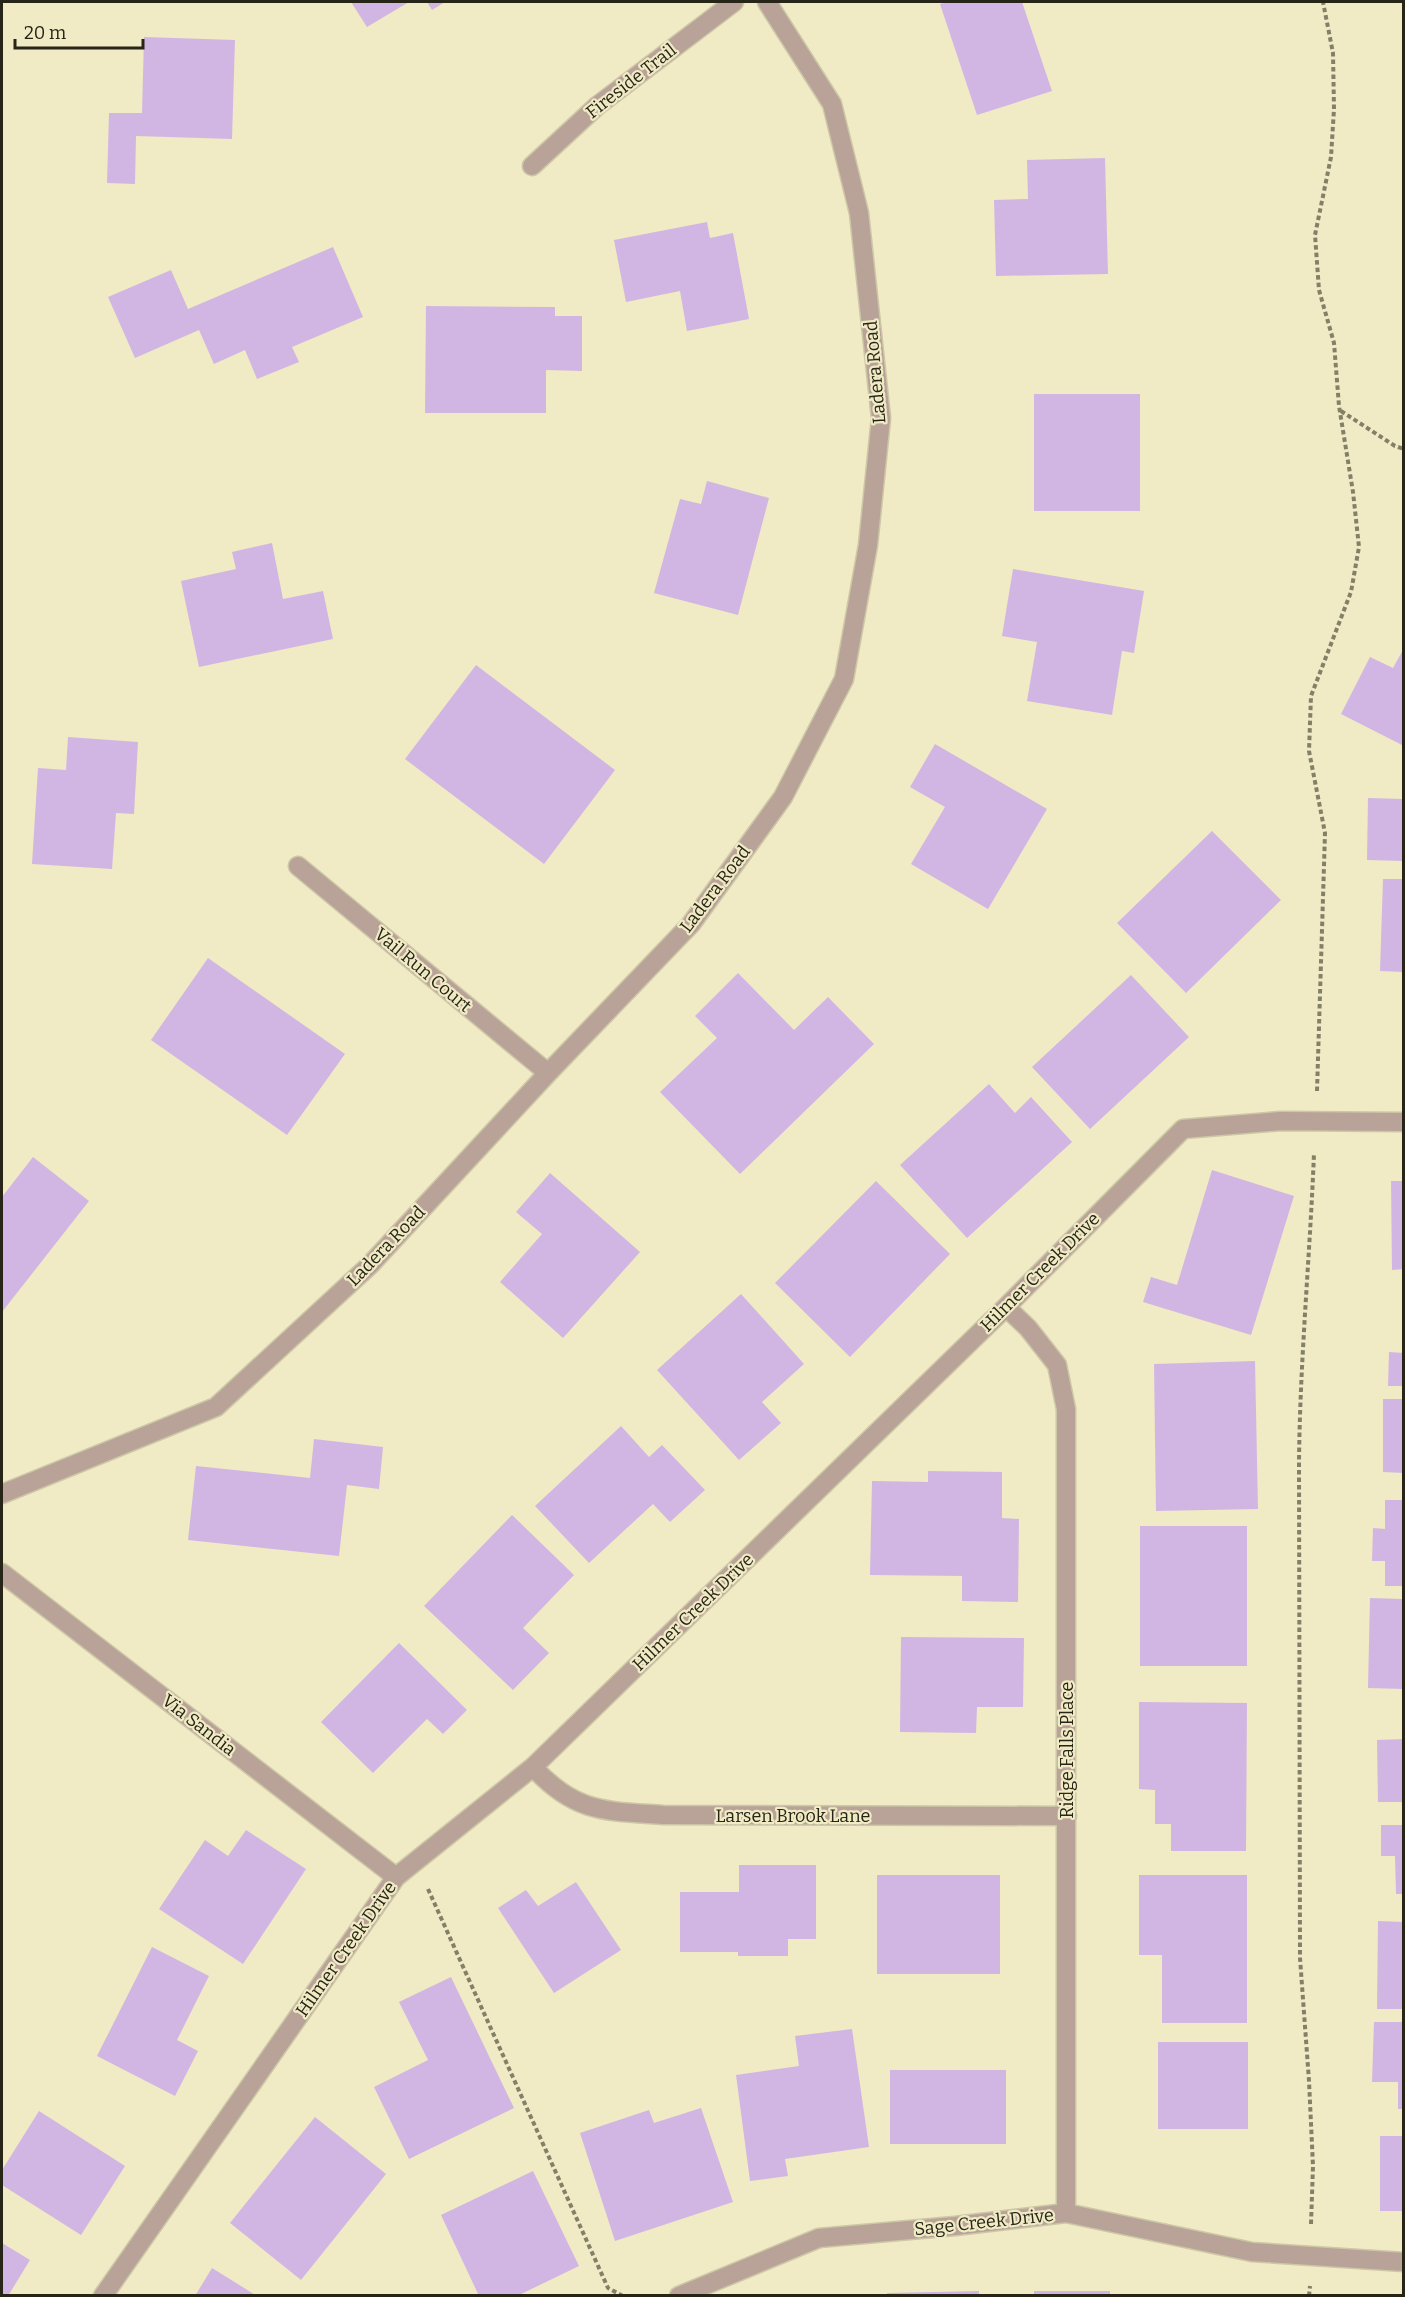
<svg xmlns="http://www.w3.org/2000/svg" width="1405" height="2297" viewBox="0 0 1405 2297" font-family="Bitter,serif">
<rect width="100%" height="100%" fill="#f0eac5"/>
<!-- building -->
<path fill="#d1b6e3" d="M351,2h58l-42,25z
M427,2h18l-13,8z
M947,2h75l30,89 -75,24 -37,-111z
M144,37l91,3 -3,99 -96,-3 -1,48 -28,-1 2,-70h33z
M1105,158l3,116 -112,2 -2,-76 34,-1 -1,-39z
M707,222l3,16 23,-5 16,86 -62,12 -7,-40 -54,11 -12,-62z
M333,247l30,70 -71,30 7,15 -42,17 -12,-29 -31,14 -15,-34 -64,28 -27,-61 63,-27 17,39z
M426,306l129,1v9h27v55l-36,-1v43h-121z
M1034,394h106v117h-106z
M707,481l62,17 -31,117 -84,-22 26,-94 21,5z
M272,543l11,56 40,-8 10,48 -134,28 -18,-86 55,-12 -4,-17z
M1013,569l131,22 -10,62 -12,-2 -10,64 -85,-14 10,-59 -35,-6z
M1404,648v98l-63,-32 29,-57 23,11z
M476,665l139,105 -71,94 -139,-105z
M68,737l70,5 -4,72 -18,-1 -4,56 -80,-5 6,-96 28,2z
M935,744l112,65 -59,100 -77,-45 34,-57 -35,-20z
M1368,798l36,1v62l-37,-1z
M1212,831l69,69 -95,93 -69,-70z
M1383,879h21v93l-24,-1z
M208,958l137,96 -58,81 -136,-95z
M738,973l56,57 34,-33 46,47 -134,130 -80,-82 57,-54 -22,-22z
M1131,975l58,62 -99,92 -58,-62z
M989,1084l26,29 16,-16 41,45 -105,96 -67,-73z
M33,1157l56,44 -87,111v-115z
M1212,1170l82,26 -43,139 -108,-33 8,-25 26,8z
M550,1173l90,79 -77,86 -63,-56 42,-48 -26,-22z
M876,1181l74,73 -100,103 -75,-74z
M1391,1181h13v88l-12,1z
M741,1294l63,70 -42,38 19,21 -42,37 -82,-90z
M1389,1352l15,1v33h-16z
M1255,1361l3,148 -102,2 -2,-147z
M1383,1399h21v74l-21,-1z
M621,1426l28,31 13,-12 43,45 -35,32 -17,-18 -64,59 -54,-57z
M314,1439l69,8 -4,42 -32,-4 -8,71 -151,-16 8,-74 114,12z
M928,1471l74,1v46l17,1 -1,83 -56,-1v-25l-92,-1 2,-94 56,1z
M1385,1500h19v86h-19v-25h-13l1,-33 12,1z
M512,1515l62,60 -51,53 26,25 -36,37 -89,-84z
M1140,1526h107v140h-107z
M1370,1598l34,1v90l-36,-1z
M901,1637l123,1 -1,69h-46l-1,26 -76,-1z
M399,1643l68,67 -24,24 -16,-15 -54,54 -52,-51z
M1139,1702l108,1 -1,148h-75v-27h-16v-34l-16,-1z
M1404,1739v63h-26l-1,-62z
M1381,1825h23v69h-8l-1,-38h-14z
M246,1830l60,39 -63,95 -84,-55 46,-69 23,16z
M739,1865h77v74h-28v17h-50v-4h-58v-60h59z
M877,1875h123v99h-123z
M1139,1875h108v148h-85v-68h-23z
M576,1882l45,68 -67,43 -56,-85 28,-18 12,16z
M1378,1921l26,1v87h-27z
M152,1947l57,29 -32,64 21,11 -23,45 -78,-40z
M451,1977l63,131 -105,51 -35,-72 54,-27 -29,-58z
M1374,2022h30v87h-6v-27h-26z
M852,2029l17,118 -84,12 3,17 -38,5 -14,-106 63,-9 -4,-30z
M1158,2042h90v87h-90z
M890,2070h116v74h-116z
M701,2108l32,94 -118,39 -35,-108 69,-23 5,13z
M39,2111l86,55 -44,69 -79,-50v-15z
M315,2117l71,57 -85,106 -71,-57z
M1380,2136h24v75h-24z
M533,2171l46,95 -62,30h-38l-38,-81z
M2,2243l28,17 -22,36h-6z
M212,2268l45,28h-62z
M979,2291v5h-92v-3z
M1034,2291h76v5h-76z"/>
<g fill="none" stroke-linecap="round" stroke-linejoin="round">
<!-- street casing -->
<g stroke="#ccc7a6" stroke-width="21">
<path id="street" d="M532,166l65,-60 137,-104
M298,866l250,207
M1006,1307l22,21 29,37 9,44v804
M2,1494l214,-87 154,-142 178,-192 143,-149 92,-127 61,-118 24,-134 13,-127 -22,-205 -27,-109 -65,-102
M2,1573l394,304
M533,1767c42,46 72,44 130,48l404,1
M103,2296l293,-419 137,-110 473,-460 177,-178 98,-8 123,1
M679,2296l140,-58 136,-12 111,-13 186,39 152,10"/>
</g>
<!-- path -->
<path stroke="#848068" stroke-width="4" stroke-dasharray="4.5 3" stroke-linecap="butt" d="M1341,411l54,35 9,3
M1317,1091l8,-258 -16,-82 2,-55 40,-104 8,-45 -6,-55 -14,-86 -5,-63 -15,-53 -4,-55 16,-78 3,-48 -1,-56 -10,-51
M428,1889l180,399 15,8
M1311,2224l2,-58 -4,-85 -9,-123 -1,-496c1,-103 11,-206 15,-309
M1309,2296l1,-10"/>
<!-- street -->
<use href="#street" stroke="#b9a298" stroke-width="18"/>
</g>
<g text-anchor="middle" dominant-baseline="central" stroke-width="4.5" stroke-linejoin="round" paint-order="stroke">
<!-- street labels -->
<g font-size="18" fill="#272517" stroke="#f0eac5">
<text transform="translate(631 81) rotate(-38)">Fireside Trail</text>
<text transform="translate(875 372) rotate(-95)">Ladera Road</text>
<text transform="translate(715 889) rotate(-53)">Ladera Road</text>
<text transform="translate(423 970) rotate(40)">Vail Run Court</text>
<text transform="translate(386 1246) rotate(-46)">Ladera Road</text>
<text transform="translate(1040 1272) rotate(-45)">Hilmer Creek Drive</text>
<text transform="translate(693 1612) rotate(-44)">Hilmer Creek Drive</text>
<text transform="translate(199 1725) rotate(38)">Via Sandia</text>
<text transform="translate(1067 1750) rotate(-90)">Ridge Falls Place</text>
<text x="793" y="1816">Larsen Brook Lane</text>
<text transform="translate(346 1949) rotate(-55)">Hilmer Creek Drive</text>
<text transform="translate(984 2222) rotate(-6)">Sage Creek Drive</text>
</g>
</g>
<!-- border -->
<rect width="1405" height="2297" fill="none" stroke="#272517" stroke-width="6"/>
<!-- scale -->
<path d="M15 39v9h128v-9" fill="none" stroke="#272517" stroke-width="3"/>
<text x="24" y="39" font-size="18" fill="#272517" stroke="#f0eac5" stroke-width="4.5" paint-order="stroke">20 m</text>
</svg>
